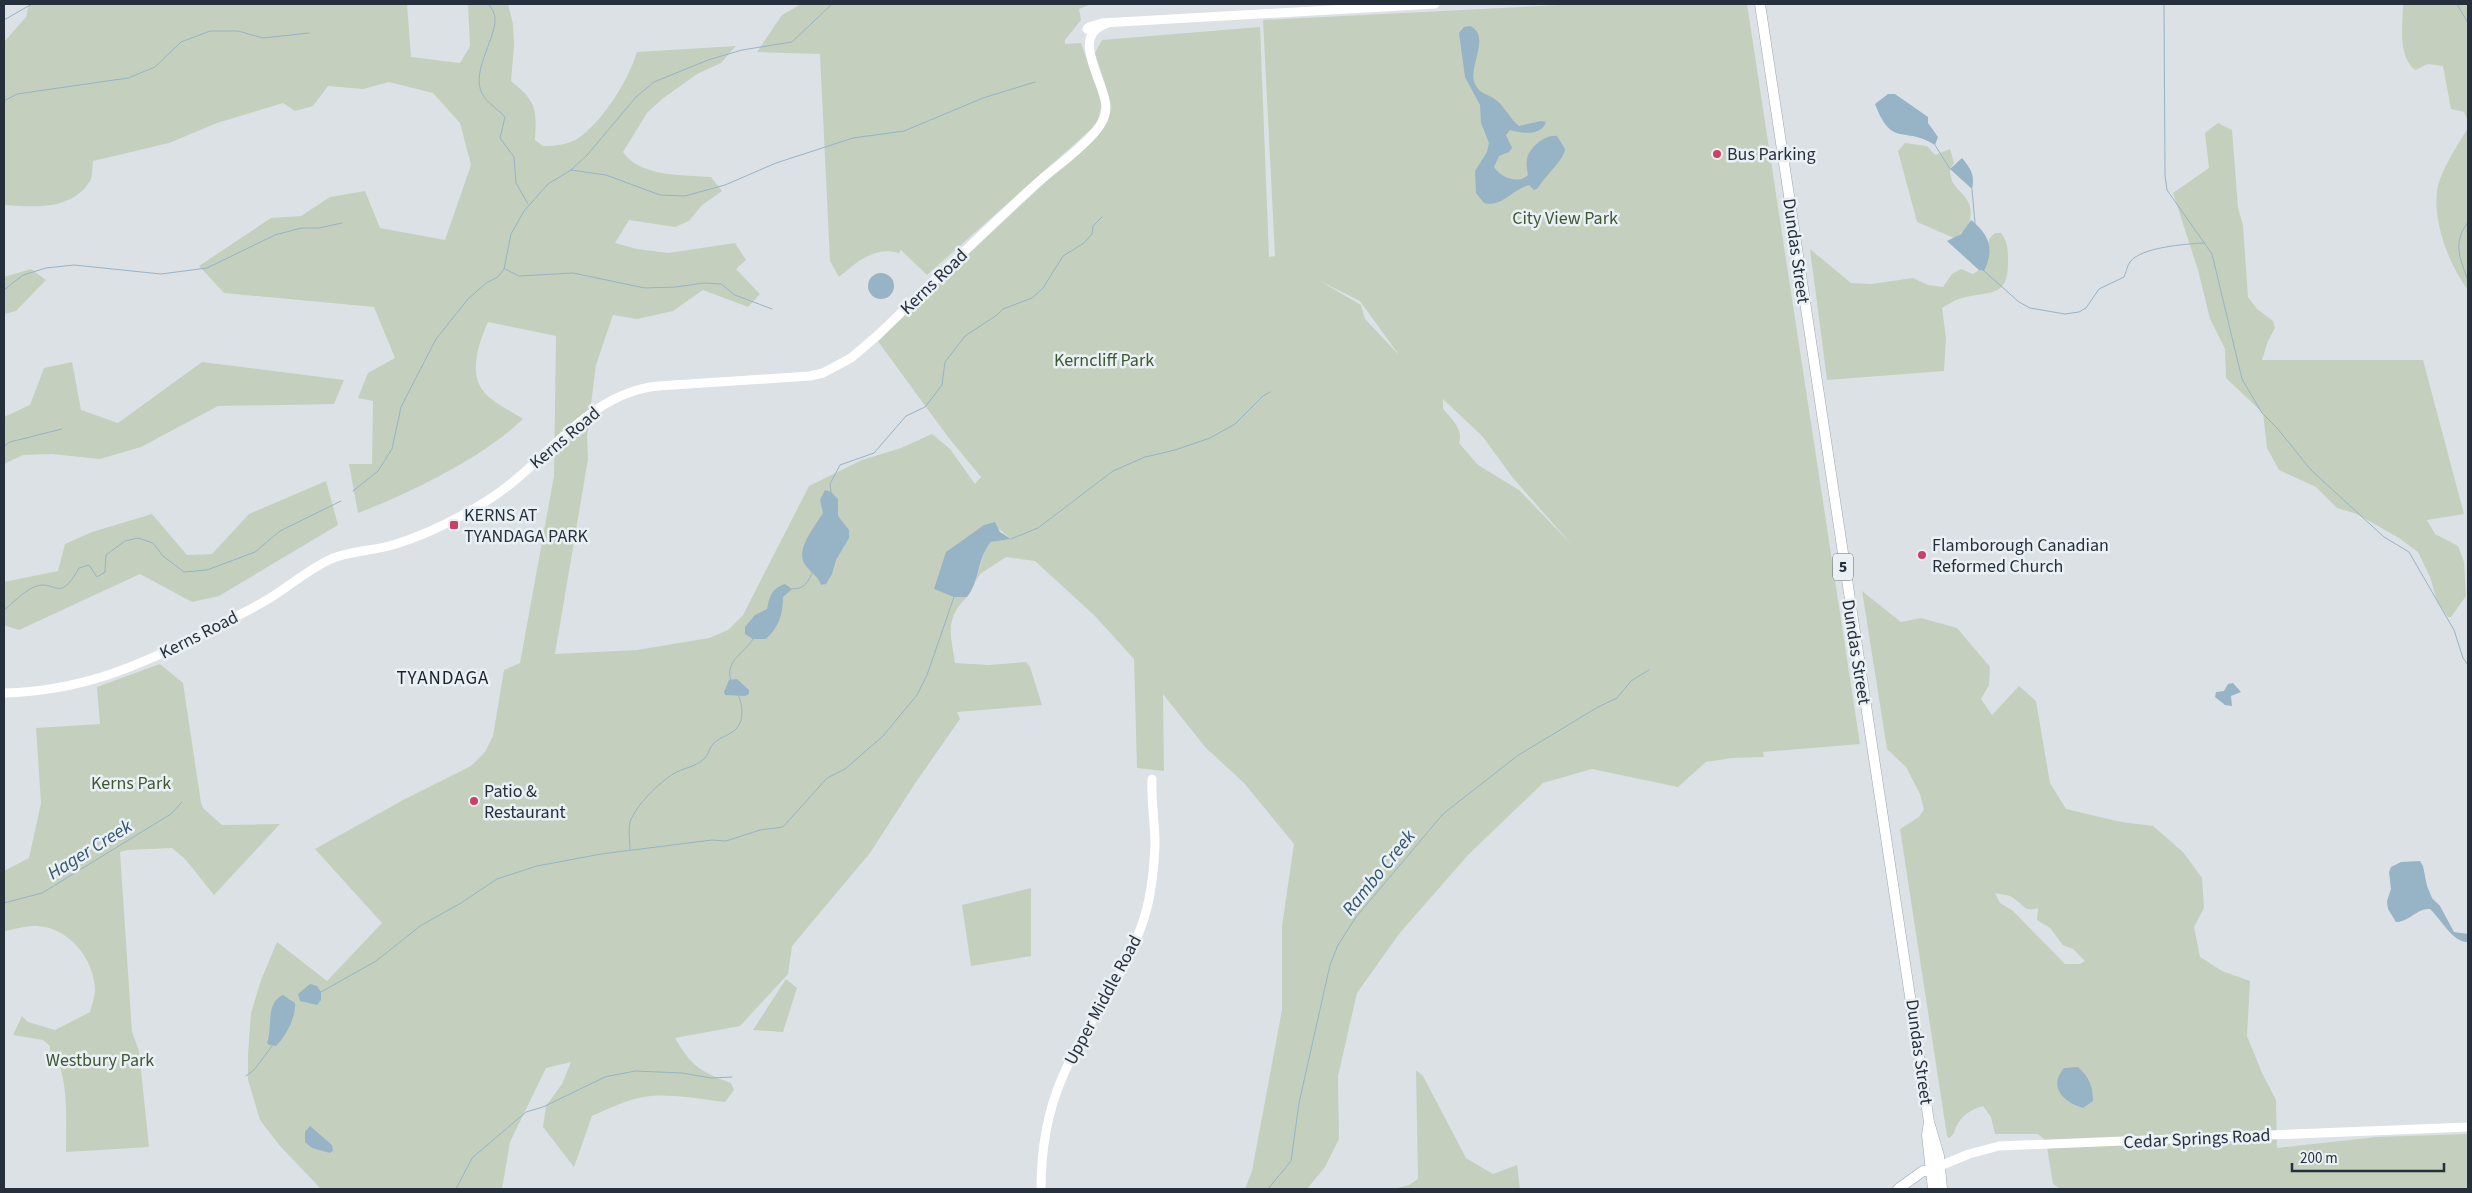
<svg xmlns="http://www.w3.org/2000/svg" width="2472" height="1193" viewBox="0 0 2472 1193" font-family="'Source Sans 3',sans-serif">
<rect width="100%" height="100%" fill="#dce1e6"/>
<!-- green -->
<path fill="#c4d0bd" fill-rule="evenodd" d="M29,4h378l4,53 49,6 10,-17 -2,-42h40l5,20 1,22 -3,35c25,20 26,28 24,59l8,6c12,0 26,-1 37,-9 24,-18 48,-56 57,-85l99,-6 -15,17 -24,11 -35,25 -15,14 -24,39c17,25 60,23 88,25l11,14 -20,14 -13,16 -14,6 -46,-7 -14,23 22,6 31,4 67,-10 11,17 -10,9 24,25 -12,13 -45,-17 -30,21 -36,8 -24,-4 -17,50 -9,71 1,23 -33,195 82,-4 72,-12 19,-8 15,-15 66,-129 53,-26 39,-12 31,-14 18,15 25,35 6,-7 -33,-40 -71,-97 224,-210c16,-25 2,-50 -6,-77l7,-13 158,-13 9,230 6,-1 -12,-236 316,-16h168l113,740 -97,8 1,5 -32,1 -26,4 -28,25 -86,-18 -49,14 -75,72 -69,79 -42,59 -19,83 1,63 -14,28 -18,22h-62l7,-18 30,-161v-84l12,-82 -50,-61 -39,-36 -42,-53 1,77 -27,-3 -3,-109 -39,-43 -60,-55 -29,-4 -26,17 -5,8 10,-32 6,-8 20,-3 -13,-11 -21,28 -17,41h7c-23,22 -16,38 -12,66l34,2 37,-3 4,5 12,38 -85,7 3,7 -44,63 -46,71 -78,93 -4,28 -48,52 -65,12c16,28 26,34 56,45l3,7 -9,12c-25,-3 -50,-8 -74,-6 -21,2 -41,12 -59,20l-18,51 -31,-40 3,-21 16,-22 9,-22 -25,6 -36,74 -8,47h-181l-41,-43 -20,-26 -12,-40v-26l3,-41 10,-33 16,-38 50,39 55,-58 -67,-74 90,-50 66,-33 14,-14 8,-16 11,-66 16,-7 34,-187 2,-140 -68,-14c-9,20 -20,51 -4,70 9,11 27,19 39,27 -39,38 -114,75 -165,94l-9,-49h23l1,-63 -15,-3 10,-25 27,-15 -21,-51 -150,-14 -25,-27 72,-48 30,-2 29,-19 35,-6 15,37 65,12 26,-75 -11,-42 -27,-30 -44,-11 -26,7 -35,-3 -15,20 -18,5 -12,-8 -66,20 -48,20 -76,18c-1,6 0,15 -3,20 -19,30 -55,26 -86,24v-163l22,-25zM1320,281l40,20 39,54 -34,-36 -4,-14zM1443,399l40,38 30,41 59,67 -53,-55 -41,-25 -19,-22c5,-13 -8,-25 -16,-34z
M801,4h290l-12,5 2,11 -16,20v4l16,-1 21,59 -5,22 -170,151 -26,-25 -2,3c-25,-7 -42,9 -60,24l-9,-16 -10,-207 -63,-2 25,-37z
M2403,4h65v117l-4,-9 -13,-3 -8,-43 -15,-2 -13,6c-18,-15 -12,-45 -12,-66z
M2218,123l14,7 6,78 5,17 5,72 9,12 16,12 2,7 -7,13 -6,19h161l41,154 -37,6 8,14 23,12 6,16 2,34 -15,21h-3l-11,-16 -7,-24 -12,-25 -19,-14 -42,-24 -20,-6 -21,-21 -37,-17 -12,-22 -4,-35 -37,-35 -1,-29 -15,-30 -12,-49 -25,-77 36,-25 -4,-35z
M2468,128v162c-20,-26 -40,-79 -28,-111 7,-18 18,-35 28,-51z
M1905,143l22,3 8,9 15,-6 4,14 -4,6c0,4 1,9 2,12 3,6 9,11 13,16 12,15 4,33 -11,41l-37,-16 -19,-71z
M1995,233h6c6,7 7,16 7,26 1,42 -19,30 -49,40 -6,2 -12,6 -17,9l4,30 -2,33 -117,9 -17,-131 41,34 20,1 42,-6 15,7 15,2 9,-13 9,-5 12,5 6,-4 5,1 5,-32z
M31,269l15,11 -30,31 -12,3v-37z
M72,362l9,48 37,13 84,-61 142,18 -10,24 -116,2 -77,41 -41,12 -48,-5 -29,1 -19,9v-47l26,-12 14,-37z
M326,481l12,44 -119,71 -27,6 -52,-28 -121,56 -15,-5v-43l54,-11 7,-27 27,-12 60,-18 35,41 25,-1 37,-40z
M1862,591l39,31 20,-4 36,10 33,39 -1,18 -8,14 11,16 27,-29 17,15 14,82 16,26 55,13 32,4 30,26 19,26 2,30 -10,19 6,30 22,14 28,10 -3,55 15,37 14,27 1,48 100,-11 91,-3v55h-408l-7,-5 -7,-43 -8,-7h-43l-4,-17 -8,-11c-13,4 -21,9 -27,21 -2,5 -2,8 -7,11l-2,-2 -47,-307 19,-12 5,-8 -4,-15 -14,-27 -19,-18zM1995,893c4,1 13,2 15,3 12,6 13,17 28,12l-1,12 13,8 13,17 10,4 12,12 -5,3h-15l-53,-54 -12,-7z
M160,664l23,19 18,120 2,5 19,17 58,-1 -66,71 -29,-36 -13,-11 -45,2 -7,2 12,180 7,19 10,96 -83,5c0,-28 2,-55 -5,-82 -3,-9 -12,-15 -11,-24l-7,-6 -30,-5 9,-19 6,6 27,8 35,-18c2,-7 5,-16 5,-23 -1,-30 -26,-61 -57,-63 -11,-1 -24,4 -34,5v-60l25,-13 12,-55 -5,-75 64,-4 -3,-37z
M1031,888v68l-60,10 -9,-61z
M786,979l11,9 -14,44 -30,-2z
M1416,1070l7,6 43,82 27,16 24,-9 3,24h-126l15,-4 9,-6z"/>
<!-- water -->
<path fill="#97b3c6" d="M1470,26c22,10 -3,41 5,58 4,10 14,10 21,16 9,7 14,19 23,26l22,-5 5,1c-5,15 -24,11 -36,8l-4,5 6,13 -3,4 -10,4 -5,11c6,10 24,18 34,8 -1,-5 -2,-11 -1,-16 2,-11 18,-25 30,-23l8,13c0,10 -21,28 -27,39l-4,2 -5,-5c-16,4 -28,23 -45,18l-8,-10 -1,-22 12,-19 2,-9 -8,-20 -1,-18 -15,-28 -6,-44 5,-6z
M1888,94h7l33,23v6l10,14 -3,8c-31,-20 -43,4 -60,-41z
M1962,158c9,11 13,17 10,31l-22,-20z
M1971,220c18,14 24,29 13,51l-5,-1 -32,-29 14,-7z
M868 286a13 13 0 1 1 26 0a13 13 0 1 1-26 0Z
M825,490l6,2 7,7v17l11,14v8l-13,22 -4,14 -6,10 -5,1c-3,-10 -12,-13 -17,-22 -8,-15 12,-38 19,-50l-3,-13z
M995,522l5,10 11,7 -20,3c-14,16 -11,39 -24,55h-13l-20,-8 12,-37 38,-27z
M785,584l7,5 -9,8c0,17 -4,30 -17,42h-13l-8,-5v-7l10,-12 12,-6c3,-13 4,-20 18,-25z
M737,679l12,11v4l-4,2 -20,-1 -1,-3 5,-12z
M2233,683l8,9 -10,4 1,10 -7,-1 -10,-8 1,-5 8,-1 4,-7z
M2420,861l3,5 4,20 5,12 8,8 14,26 14,2v8c-15,1 -27,-23 -38,-33 -13,-1 -21,13 -34,13l-8,-13 -1,-8 4,-12 -2,-17 2,-5 10,-5z
M310,984l7,2 4,6v8l-4,5 -17,-4 -2,-7z
M283,995l12,8c1,14 -9,33 -19,43l-7,-1 -2,-2c6,-16 -2,-40 16,-48z
M2078,1067c11,10 15,19 15,34l-10,7c-20,-6 -35,-21 -19,-40z
M310,1126l22,19 1,6 -3,2 -18,-5 -7,-6v-10z"/>
<g fill="none" stroke-linecap="round" stroke-linejoin="round">
<!-- stream -->
<path stroke="#97b3c6" stroke-width="1" d="M489,4c2,4 6,9 6,14 1,23 -28,58 -10,80 5,7 14,12 20,19l-5,21 14,19 2,26 12,21
M2164,4l1,171 2,15 45,64 30,125 20,34 15,15 34,42 73,67 25,15 45,78 9,28 5,7
M2457,4l11,19
M4,20l28,-16
M4,101l13,-7 111,-16 27,-11 26,-25 29,-11h28l25,7 46,-5
M1935,145l15,24
M571,170l35,5 54,20 25,1 40,-11 51,-22 77,-25 51,-7 79,-33 52,-16
M1972,189l3,34
M2468,222c-16,22 -8,35 0,59
M505,269l14,7 54,-3 72,15 31,-1 28,-4 17,1 14,11 37,14
M1984,271l35,31 11,6 35,6 14,-2 7,-4 13,-19 25,-12c2,-4 3,-11 6,-15 11,-15 56,-18 74,-19
M4,290l19,-15 23,-7 28,-3 87,9 46,-6 68,-33 26,-7h18l23,-5
M4,446l6,-4 52,-13
M353,491l25,-20 14,-22 9,-42 35,-68 32,-40 18,-16 12,-6 6,-8 7,-35 13,-23 24,-27 23,-14 17,-16 48,-57 18,-15 54,-22 34,-10 50,-8 40,-38
M831,492l-1,-8 10,-19 34,-12 32,-37 19,-9 17,-22 3,-23 20,-26 32,-21 6,-6 29,-11 11,-10 20,-32 21,-13 8,-9 1,-8 9,-9
M1011,539l27,-11 75,-57 32,-14 30,-7 35,-12 25,-14 28,-28 7,-4
M792,589c13,0 16,-7 21,-18
M4,610c9,-7 18,-17 28,-22 24,-12 25,19 47,-20l10,-3 8,12 8,-5 1,-17 19,-14 13,-3 15,5 10,13 21,16 23,-2 48,-18 25,-21 61,-30
M731,681c-7,-20 14,-28 22,-42
M630,849c0,-8 -2,-19 0,-27 6,-17 29,-39 43,-48 10,-6 22,-7 31,-15 5,-4 5,-12 10,-16 6,-6 17,-8 23,-15 7,-8 6,-24 1,-33
M4,903l38,-10 129,-79 11,-12
M321,992l55,-31 44,-35 41,-23 36,-24 40,-13 64,-12 111,-14 14,1 34,-11 23,-3 44,-49 18,-9 38,-33 34,-41 10,-20 27,-78
M246,1076l8,-6 18,-24
M456,1189l16,-31 54,-46 17,-5 62,-30 30,-6 47,2 29,5 21,-1
M1268,1189l23,-28 8,-58 31,-138 8,-20 18,-28 87,-103 74,-58 81,-49 19,-9 14,-17 18,-11"/>
<!-- primary casing -->
<g stroke="#9ca7b1" stroke-width="11">
<path id="primary" d="M1760,4l169,1118 -2,13 6,54
M1929,1122l10,34 3,33
M1898,1189l25,-18h8"/>
</g>
<!-- secondary -->
<path stroke="#fff" stroke-width="9" d="M1093,32l-6,-3 2,-2 13,-4 333,-19
M4,693c77,-2 133,-26 200,-60 22,-12 45,-22 66,-35 21,-13 39,-29 61,-39 19,-8 39,-8 58,-13 33,-9 68,-27 96,-44 59,-35 100,-109 173,-116l152,-10 13,-3 28,-15 27,-23c52,-50 104,-102 157,-150 20,-18 43,-33 60,-53 6,-7 11,-15 11,-24 1,-23 -38,-72 0,-84
M1935,1168l34,-14 30,-8 469,-19
M1041,1189c0,-38 6,-76 21,-111 22,-53 60,-97 79,-151 10,-26 13,-56 14,-83 0,-21 -4,-43 -3,-65"/>
<!-- primary -->
<use href="#primary" stroke="#fff" stroke-width="10"/>
</g>
<!-- markers -->
<g fill="#cb4165" stroke="#ebf0f4" stroke-width="2">
<circle cx="1717" cy="154" r="5"/>
<rect x="449" y="520" width="10" height="10" rx="2.5"/>
<circle cx="1922" cy="555" r="5"/>
<circle cx="474" cy="801" r="5"/>
</g>
<g text-anchor="middle" dominant-baseline="central" stroke-width="5" stroke-linejoin="round" paint-order="stroke">
<!-- shield labels -->
<rect fill="#ebf0f4" stroke="#616a73" stroke-width="1" x="1833" y="553.5" width="20" height="27" rx="4"/>
<g font-size="16" font-weight="bold" fill="#26303c">
<text x="1843" y="567">5</text>
</g>
<!-- poi labels -->
<g font-size="18" fill="#26303c" stroke="#ebf0f4" text-anchor="start">
<text x="1727" y="154">Bus Parking</text>
<text x="464" y="515">KERNS AT<tspan x="464" dy="21">TYANDAGA PARK</tspan></text>
<text x="1932" y="545">Flamborough Canadian<tspan x="1932" dy="21">Reformed Church</tspan></text>
<text x="484" y="791">Patio &amp;<tspan x="484" dy="21">Restaurant</tspan></text>
</g>
<!-- park labels -->
<g font-size="18" fill="#3e5734" stroke="#ebf0f4">
<text x="1565" y="218">City View Park</text>
<text x="1104" y="360">Kerncliff Park</text>
<text x="131" y="783">Kerns Park</text>
<text x="100" y="1060">Westbury Park</text>
</g>
<!-- street labels -->
<g font-size="18" fill="#26303c" stroke="#ebf0f4">
<text transform="translate(1796 251) rotate(82)">Dundas Street</text>
<text transform="translate(934 282) rotate(-44)">Kerns Road</text>
<text transform="translate(565 438) rotate(-40)">Kerns Road</text>
<text transform="translate(199 635) rotate(-27)">Kerns Road</text>
<text transform="translate(1856 652) rotate(81)">Dundas Street</text>
<text transform="translate(1103 1000) rotate(-62)">Upper Middle Road</text>
<text transform="translate(1919 1052) rotate(82)">Dundas Street</text>
<text transform="translate(2197 1139) rotate(-3)">Cedar Springs Road</text>
</g>
<!-- neighbourhood labels -->
<g font-size="19" letter-spacing="1" fill="#19222c" stroke="#ebf0f4">
<text x="443" y="678">TYANDAGA</text>
</g>
<!-- water labels -->
<g font-size="19" font-style="italic" fill="#31546f" stroke="#ebf0f4">
<text transform="translate(90 850) rotate(-32)">Hager Creek</text>
<text transform="translate(1379 873) rotate(-51)">Rambo Creek</text>
</g>
</g>
<!-- border -->
<rect width="2472" height="1193" fill="none" stroke="#26303c" stroke-width="10"/>
<!-- scale -->
<path d="M2292 1163v8h152v-8" fill="none" stroke="#26303c" stroke-width="2.5"/>
<text x="2300" y="1163" font-size="15" fill="#26303c" stroke="#ebf0f4" stroke-width="4" paint-order="stroke">200 m</text>
</svg>
